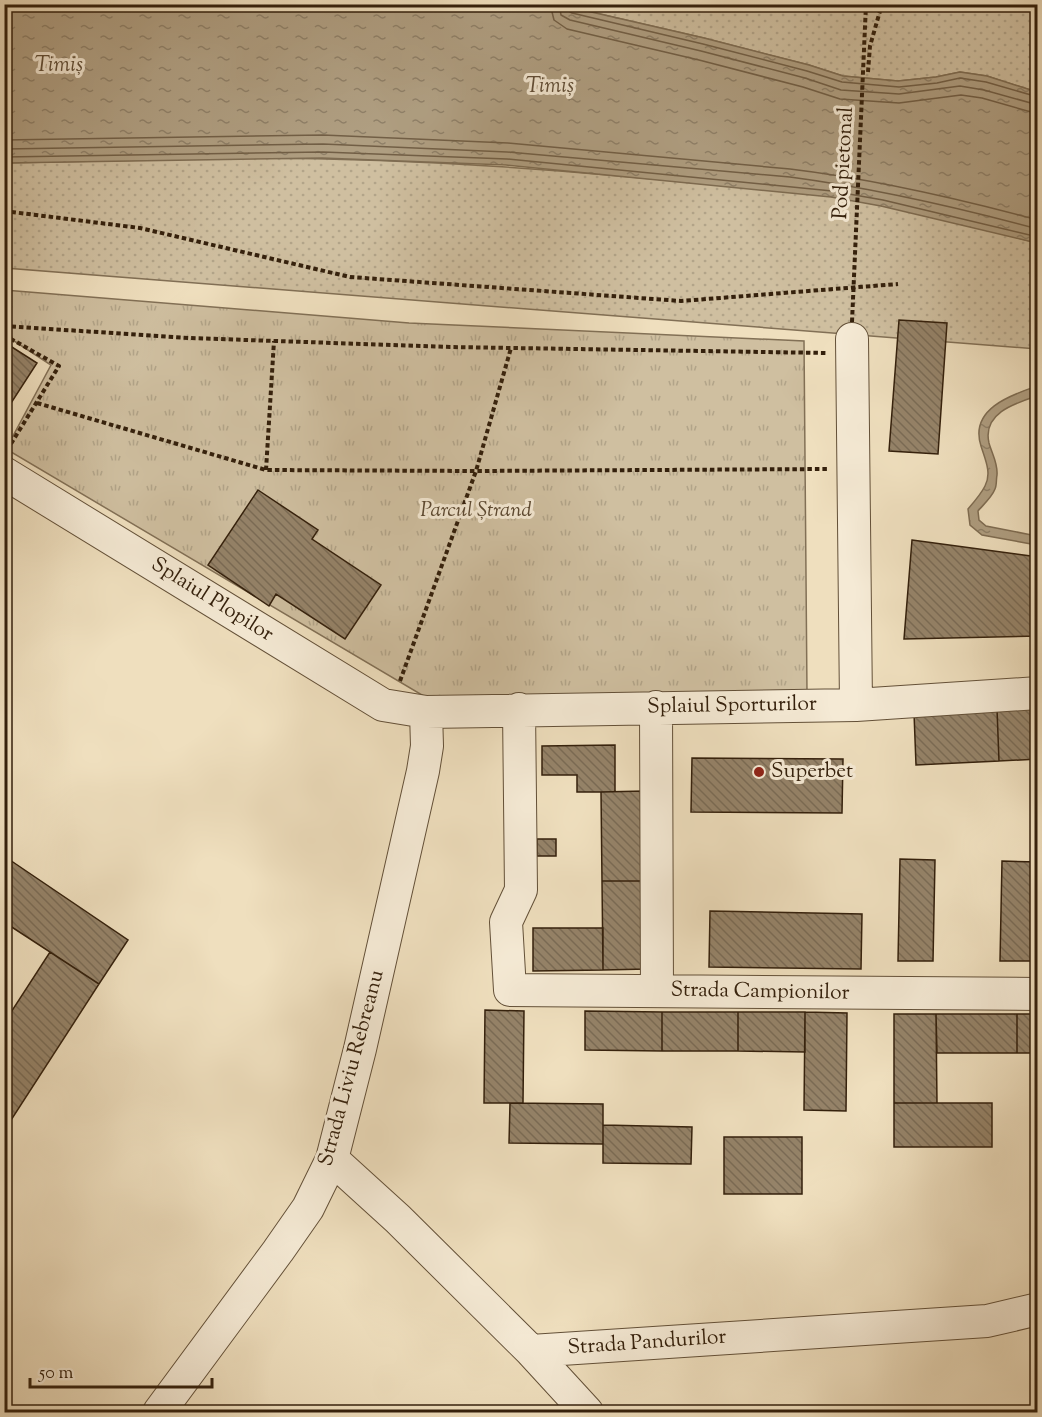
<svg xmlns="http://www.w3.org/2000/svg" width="1042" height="1417" viewBox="0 0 1042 1417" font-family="'Sorts Mill Goudy',serif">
<defs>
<pattern id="grass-dots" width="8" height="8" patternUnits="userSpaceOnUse" patternTransform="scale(1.5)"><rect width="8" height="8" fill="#cfbfa0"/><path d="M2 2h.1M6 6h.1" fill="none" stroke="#b2a489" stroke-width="1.8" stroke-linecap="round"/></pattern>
<pattern id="park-tufts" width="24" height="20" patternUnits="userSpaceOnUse" patternTransform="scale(1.5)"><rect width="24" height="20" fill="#cfbfa0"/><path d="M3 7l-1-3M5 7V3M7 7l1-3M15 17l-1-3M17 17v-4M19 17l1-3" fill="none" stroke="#b2a489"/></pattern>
<pattern id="water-ripples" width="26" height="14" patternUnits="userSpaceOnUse" patternTransform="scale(1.5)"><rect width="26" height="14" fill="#af9e81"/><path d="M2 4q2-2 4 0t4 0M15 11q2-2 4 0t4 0" fill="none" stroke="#8f8068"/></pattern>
<pattern id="building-back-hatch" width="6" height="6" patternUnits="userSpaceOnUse" patternTransform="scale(1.5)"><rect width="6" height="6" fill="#958369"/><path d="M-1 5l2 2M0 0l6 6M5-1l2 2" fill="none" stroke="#7a6b55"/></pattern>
</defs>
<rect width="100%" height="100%" fill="#efdfbe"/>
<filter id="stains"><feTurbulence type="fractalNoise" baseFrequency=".00333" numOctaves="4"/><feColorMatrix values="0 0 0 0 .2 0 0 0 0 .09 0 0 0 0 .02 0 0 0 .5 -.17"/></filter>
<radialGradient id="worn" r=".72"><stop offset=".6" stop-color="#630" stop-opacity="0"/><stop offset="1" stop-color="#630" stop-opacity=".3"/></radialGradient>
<!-- grass -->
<path fill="url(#grass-dots)" stroke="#827056" stroke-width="1.5" d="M561,5h476v87l-50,-16 -27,-4 -24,5 -38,4 -55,-5 -34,-11 -105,-27z
M245,158c129,0 257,7 386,19 66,6 133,10 198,19 70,11 140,29 208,47v106l-1032,-81v-105z"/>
<!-- park -->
<path fill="url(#park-tufts)" stroke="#827056" stroke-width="1.5" d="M4,290l405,33 395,18 3,352 -380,5 -421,-249 45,-84 -46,-30z"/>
<!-- water -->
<path fill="url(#water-ripples)" stroke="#7e6c52" stroke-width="1.5" d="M5,4l556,1 143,33 105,27 34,11 55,5 38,-4 24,-5 27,4 50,16v151l-156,-37 -50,-9 -325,-32 -184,-7 -317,5z
M1037,386v10c-21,7 -55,17 -48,47 3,11 9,20 8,32 -1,4 0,10 -2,14 -3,8 -12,16 -17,22l1,9 7,6 51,10v9l-55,-10 -12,-10 -2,-16c6,-7 13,-15 17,-23 7,-13 0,-27 -4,-40 -12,-37 30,-51 56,-60z"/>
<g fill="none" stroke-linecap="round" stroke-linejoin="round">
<!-- shore -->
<path stroke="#725f46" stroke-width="1.5" d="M550,4l4,16 13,9 132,31 104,27 37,12 59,4 62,-8 21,3 56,16
M559,4l2,11 9,5 131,31 104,27 36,12 58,4 61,-8 24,4 54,15
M566,4l1,6 5,3 131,31 104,27 35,11 57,5 38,-4 23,-5 26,4 52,15
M4,140l319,-5 185,8 282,26c84,10 166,29 248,51
M4,149l319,-5 184,8 283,25c83,11 166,30 248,52
M4,157l319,-5 184,7 325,32 51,9 155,37"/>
</g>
<!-- building -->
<path fill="url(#building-back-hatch)" stroke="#34200c" stroke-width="1.5" d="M899,320l48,3 -9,131 -49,-3z
M4,342l33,21 -33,51z
M258,490l60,40 -6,9 69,46 -36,54 -69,-45 -7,12 -61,-41z
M912,540l126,17v79l-134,3z
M1038,707v52l-39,2 -2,-52z
M997,709l2,52 -83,4 -2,-52z
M615,745v47h-38v-17h-35v-29z
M692,758l151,1 -1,54 -151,-1z
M644,791l1,90h-43l-1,-89z
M537,839h19v17h-19z
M4,856l124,84 -29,44 -95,-62z
M900,859l35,1 -2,101h-35z
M1002,861l36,1 -2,99h-36z
M602,881h43l2,88 -44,1z
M710,911l152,3 -1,55 -152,-2z
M533,928h70v42l-70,1z
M50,952l49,32 -95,147v-108z
M485,1010l39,1 -1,92h-39z
M585,1011l77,1v39l-77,-1z
M662,1012h76v39h-76z
M738,1012h67v40l-67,-1z
M805,1012l42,1 -1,98 -42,-1z
M894,1014h42l1,89h-43z
M936,1014h81v39h-80z
M1017,1014h21v39h-21z
M510,1103l93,1v40l-94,-1z
M894,1103h98v44h-98z
M603,1125l89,2 -1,37 -88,-1z
M724,1137h78v57h-78z"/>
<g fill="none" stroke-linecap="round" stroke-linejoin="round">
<!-- minor casing -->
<g stroke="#635038" stroke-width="34">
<path id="minor" d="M852,339l4,366
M4,473l379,232 43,7 430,-7 182,-12
M656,707l1,283
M519,709l2,181 -15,32 4,68 528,4
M332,1159l66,60 133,132 456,-30 51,-12
M531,1351l56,61
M159,1412l119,-161 30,-43 24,-49 28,-110 63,-278 4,-25 -1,-34"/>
</g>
<!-- path -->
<path stroke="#34200c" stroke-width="4" stroke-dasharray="4.5 3" stroke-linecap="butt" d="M868,72l2,-26 12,-42
M4,211l136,17 210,49 331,24 217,-17
M4,326l185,12 261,9 377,6
M4,335l55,31 -50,81
M37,403l229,67 210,1 351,-2
M266,470l8,-129
M400,681l76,-210 35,-123"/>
<!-- minor -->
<use href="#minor" stroke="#f5ead5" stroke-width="32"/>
<!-- path-bridge -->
<path stroke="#34200c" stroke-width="4" stroke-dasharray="4.5 3" stroke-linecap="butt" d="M852,322l14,-318"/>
</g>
<!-- markers -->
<circle fill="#8f2418" stroke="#f5ead5" stroke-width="2" cx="759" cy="772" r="6"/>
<g text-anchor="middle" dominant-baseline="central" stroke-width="6" stroke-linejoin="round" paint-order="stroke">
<!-- street labels -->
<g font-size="21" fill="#34200c" stroke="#f5ead5">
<text transform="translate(844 163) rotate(-87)">Pod pietonal</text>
<text transform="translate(212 600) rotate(32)">Splaiul Plopilor</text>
<text transform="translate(732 706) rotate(-1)">Splaiul Sporturilor</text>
<text transform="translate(760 992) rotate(1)">Strada Campionilor</text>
<text transform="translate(352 1068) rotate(-75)">Strada Liviu Rebreanu</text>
<text transform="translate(647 1343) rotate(-4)">Strada Pandurilor</text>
</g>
<!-- park labels -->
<g font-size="21" font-style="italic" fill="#5b4831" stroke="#f5ead5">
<text x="476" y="511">Parcul Ștrand</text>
</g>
<!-- poi labels -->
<g font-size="21" fill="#34200c" stroke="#f5ead5" text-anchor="start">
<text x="771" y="772">Superbet</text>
</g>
<!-- water labels -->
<g font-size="22" font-style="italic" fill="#5f4c35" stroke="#f5ead5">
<text x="59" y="66">Timiș</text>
<text x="550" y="87">Timiș</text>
</g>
</g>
<!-- margin -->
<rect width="1042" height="1417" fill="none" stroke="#efdfbe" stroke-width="24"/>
<rect x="6" y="6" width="1030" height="1405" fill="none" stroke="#34200c" stroke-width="3"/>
<rect x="12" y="12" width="1018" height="1393" fill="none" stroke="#34200c" stroke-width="1.5"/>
<!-- scale -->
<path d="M30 1378v9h182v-9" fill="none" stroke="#34200c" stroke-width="3"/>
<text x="39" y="1378" font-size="18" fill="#34200c" stroke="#f5ead5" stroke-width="4.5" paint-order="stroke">50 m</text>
<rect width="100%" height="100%" filter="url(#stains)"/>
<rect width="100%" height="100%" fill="url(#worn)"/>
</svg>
